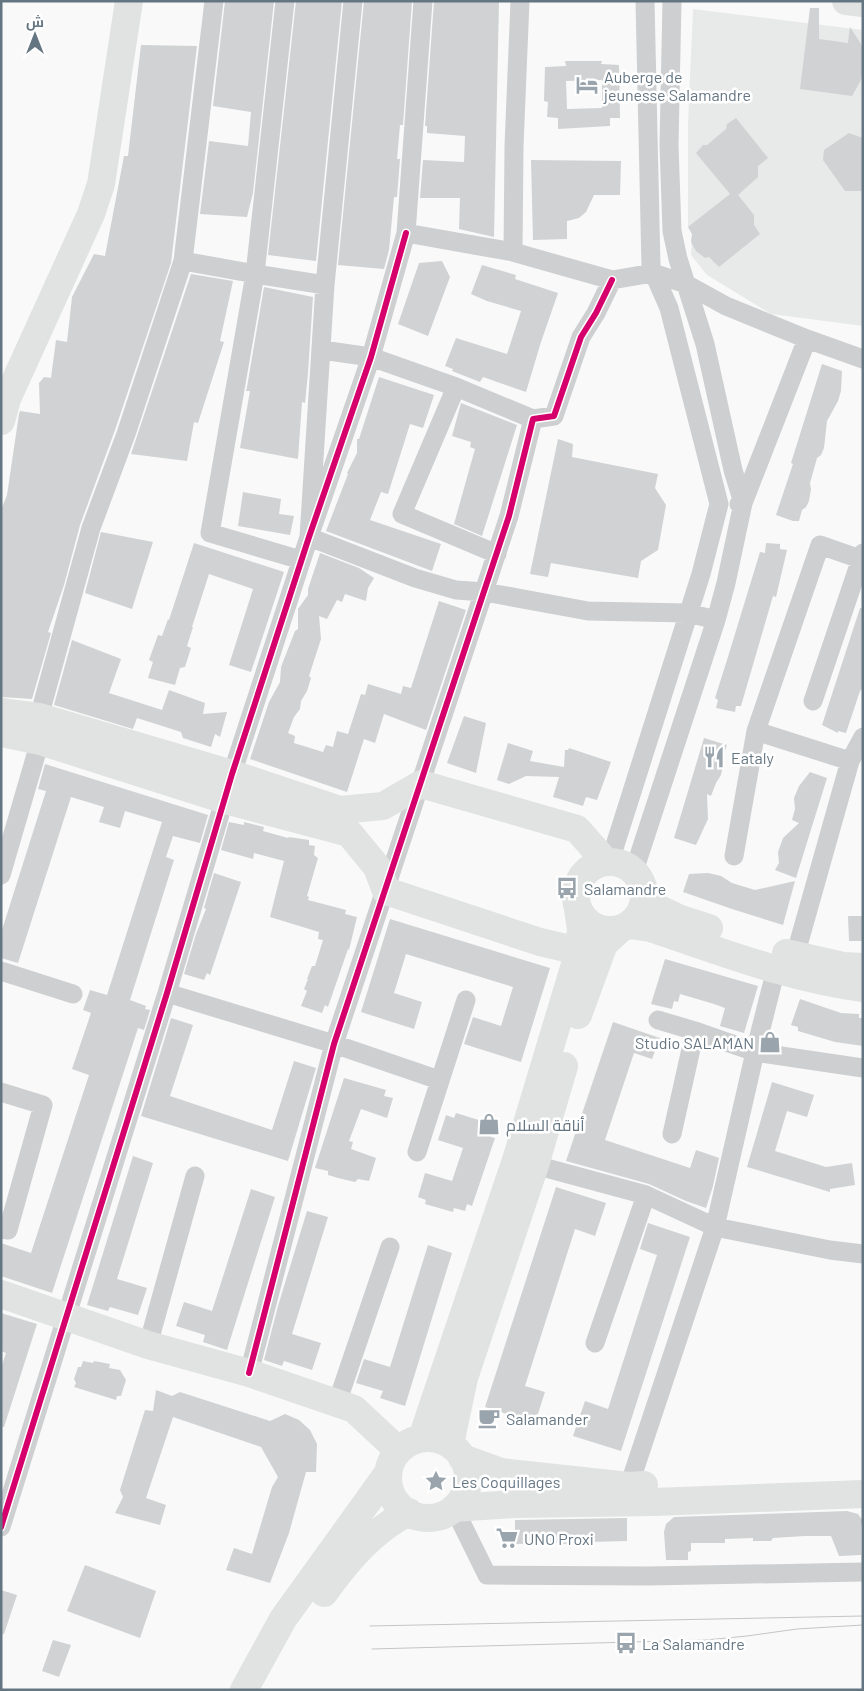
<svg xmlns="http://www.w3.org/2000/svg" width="864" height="1691" viewBox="0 0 864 1691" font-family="Barlow,Cairo,sans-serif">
<rect width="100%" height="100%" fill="#f9f9f9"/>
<!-- built -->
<path fill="#e8e9e9" d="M693,9l170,21v296l-92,-12 -64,-39 -16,-20 1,-21 -4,-7v-104z"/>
<!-- building -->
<path fill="#d0d2d3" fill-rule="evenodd" d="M225,1h49l-21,192 -6,24 -47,-3 9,-73 39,5 3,-34 -38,-6z
M296,1h46l-26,260 -48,-6z
M364,1h48l-9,124h-3l-3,34h3l-3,38h-3l-5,53 -5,19 -46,-4z
M434,1h65l-5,236 -35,-8 1,-31h-40l3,-38 41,2 1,-26 -38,-3v-7h-2z
M810,8h9v31l29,4 2,-16 11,17 2,6v23l-3,9 -8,14 -52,-7z
M141,45l56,1 -26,217 -56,167 -35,95 -16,60 -16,47 3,1 -19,66 -31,-2v-187l6,-15 12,-81 1,-3 20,3 -1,-31 5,-6 7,1 5,-38 11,2 5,-45 22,-43 11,2 19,-100h4z
M565,61h37l-1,3 18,1 1,53h-10v8l-52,3v-11l-11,-1 1,-15 -4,-1 1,-34 21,-1zM602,80v28l-35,1 -1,-28z
M736,118l32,40 -10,8v11l-20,18 16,20v10l6,9 -41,33 -10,-10 -4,1 -9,-7 -5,-9 1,-8 -4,-7 42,-33 -34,-41 7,-8h4l19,-16 1,-5z
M849,133l14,5v53h-18l-22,-31 1,-10z
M531,160l90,1 -1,34h-26l-8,17 -7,6 -12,3v18l-34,1z
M442,261l8,16 -22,59 -30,-12 21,-61z
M482,265l34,10 -1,4 43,14 -17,49 -15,50 -43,-15 -3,5 -28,-11 1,-2 -8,-3 11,-28 51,16 14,-43 -34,-10 -16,-7z
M191,274l42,7 -13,60 4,1 -26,81 -4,-1 -7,39 -56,-7z
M264,287l49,10 -5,76 -3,30 -3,-1 -4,57 -58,-11 10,-57h-4l1,-4z
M822,364l20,7 -1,20 -3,10 -11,20 -3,27 -3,7 -4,3 -7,25 1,6 -2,12 -3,6 -4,3 -3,11h-6l-17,-6 17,-51 -2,-1z
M379,377l55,18 -11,33 -13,-4 -22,70 -7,-2 -11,28 71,24 -9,27 -106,-40 22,-57 -1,-1 10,-20v-14h2z
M461,403l56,22 -35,111 -28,-12 21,-75 -5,-2 1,-5 -19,-6z
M558,439l15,5 -1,13 86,17 -3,14 11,17 -8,45 -17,11 -3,17 -87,-15 -3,14 -18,-3z
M243,492l38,7 -2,15 15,2 -4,19 -52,-9z
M101,532l52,10 -21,67 -47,-16z
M194,543l90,29 -33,100 -22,-7 24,-76 -44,-15 -17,53h1l-6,19 4,2 -6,19 -5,1 -5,17 -27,-7 5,-16 -4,-2 9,-25 4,1 6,-17 1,1z
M766,543l14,1v5l7,1 -11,47 -3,-1 -32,110h-5l-1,6 -19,-4 2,-8 -3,-2 12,-38 33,-108 5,1z
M320,553l39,15 15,10 -6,10 -2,13 -21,-7 -3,8 -5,-2 -10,19 -8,-3 2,23 -12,37 2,2 -4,13 -6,10 -1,8 -6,8 -6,16 7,3 -1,7 29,9 3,-7 7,2 4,-16 11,3 13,-40 4,1 3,-11 33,10 2,-8 8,2 28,-87 27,9 -40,120 -42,-16 -9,29 -11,-4 -17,53 -97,-33 19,-57 11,-20 1,-15 14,-36 3,-2v-20l10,-14v-6z
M860,608h3v80l-3,3 -14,42 -8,-2v2l-16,-8z
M72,640l49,19 -12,34 53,17 7,-20 36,13 -2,11 24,-2 -7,25 -5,-3 -4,13 -28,-9 -2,-6 -44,-14 -4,11 -79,-24z
M464,716l22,7 -10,50 -29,-10z
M704,738l23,7 -3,8 1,3 -4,19 -5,8 -5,13 -4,-2 1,25 -12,26 -22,-7z
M508,743l25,8 -3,10 34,6 1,-17h3l1,-2 42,14 -14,38 -11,-3 -3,9 -30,-9 6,-20 -33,-1 -17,8 -12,-4z
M45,764l163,51 -8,28 -27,-7 -7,21 8,3 -44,140 16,6 -1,3 5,1 -6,20 -6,-2 -86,265 -51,-17v-33l30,10 58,-178 -17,-6 19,-56 -8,-3 7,-20 17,5 55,-173 -37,-11 -5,17 -21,-6 5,-15 -33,-10 -53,166 -17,-5v-25l45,-142 -8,-2z
M810,772l17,6 -31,100 -21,-8 4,-7 -1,-11 5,-14 16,-15 -7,-3 3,-11 -1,-11 5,-12z
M229,822l15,3v-3l20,5 -1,4 25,7 1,-1 20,3v5l6,1 -1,9 4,3 -11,38 2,1 -1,3 38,10 -1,4 12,3 -8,33 -1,-1 -20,58 -3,-2 -3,8 -21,-7 6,-15 -3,-2 4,-10h-1l5,-13h3l8,-26 -5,-1 1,-7 -49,-15 14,-56 -30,-8 -1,6 -32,-9z
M214,873l27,9 -31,93 -3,-2 -3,7 -20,-6 12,-40 10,-25 -2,-1z
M708,873l13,3 11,7 23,7 40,-9 -12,44 -51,-16 -49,-17 6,-18z
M848,916h15v25h-14z
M390,919l160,49 -29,94 -57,-18 9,-27 28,9 12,-39 -107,-33 -12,39 28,9 -8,27 -53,-17z
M665,959l93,27 -14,47 -24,-7 5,-18 -11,-4 -34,-10 -2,8 -4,-1 -2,8 -21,-5z
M800,999l41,14 18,1v4h4v28l-28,-4 -37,-11v-4l-7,-2z
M171,1018l22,7 -23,71 102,34 22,-69 22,7 -28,93 -147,-45z
M613,1022l47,16 -8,21 -18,-6 -29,87 85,28 6,-18 23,8 -6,28 -7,22 -20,-7 -37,-17 -83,-23z
M344,1078l42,12 -2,6 9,2 -6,20 -26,-9 -12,32 4,1 -2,7 25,9 -7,23 -11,-2 -3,3 -17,-4 -10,-3v-4l-13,-3z
M772,1082l42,13 -7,22 -20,-6 -12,40 51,16 26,-4 3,22 -25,4v3l-83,-25z
M456,1113l39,12 -4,12 4,1 -23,68 -5,-2 -2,7 -11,-3 -1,4 -28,-8 1,-4 -8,-3 7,-24 27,8 11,-33 -25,-8 8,-25 8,3z
M133,1156l20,7 -36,116 30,9 -9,27 -28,-8 -2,4 -21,-6z
M556,1187l50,16 -11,33 -20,-7 -50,157 20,6 -10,31 -50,-16z
M251,1189l24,8 -48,153 -24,-8 2,-7 -29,-9 8,-24 28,9z
M307,1211l21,6 -36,117 29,9 -9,27 -28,-9 -2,5 -18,-6 14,-54z
M648,1223l42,14 -69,214 -48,-15 12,-35 23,8 49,-154 -17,-6z
M428,1245l24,8 -47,153 -25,-8 3,-7 -27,-8 8,-24 26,8z
M1,1313l36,11 -33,103h-3v-59l5,-15 -5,-2z
M83,1361l10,2 1,-2 16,3 -1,4 11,2 6,10 -5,16h-4l-1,4 -42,-13 2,-4 -2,-4 4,-12h3z
M156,1390l16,6 8,-4 90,29 15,-7 14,6 11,10 7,14 -1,28h-10l-17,61 -19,50 -44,-13 8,-22 18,6 20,-67 6,-10 -17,-30 -88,-30 -27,81 20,7 -6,20 -45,-12 8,-16 -3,-7 25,-80 8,1z
M847,1511l11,3 5,7 -2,5v29l-22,1 -8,-20h-26l-32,2 -2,3h-18v-3l-28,1v4h-34v8l-3,1v8h-22l-2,-28 2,-8 8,-7z
M627,1518v23l-39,1 1,3 -26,-1v-1l-48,1v-24z
M85,1565l71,26 -16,47 -73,-27z
M1,1590l16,5 -13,39h-3z
M53,1640l18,5 -12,32 -17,-6z"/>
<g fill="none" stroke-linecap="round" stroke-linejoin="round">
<!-- street -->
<path stroke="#cecfd0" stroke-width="19" d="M285,1l-30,273 -45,259 91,27
M353,1l-28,284 -16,252 106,41 41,12 29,2 103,19 100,2 28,7
M423,1l-17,232 107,19 99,28 41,-7 33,11 40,22 81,33 56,20
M672,1l-3,144 3,86 6,28 27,85 28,126 10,33 -4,1
M513,252l1,-106 6,-145
M183,261l72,13 70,11
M322,350l49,7 85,30 77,32
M456,387l-54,127 95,40
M813,701l50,-148
M756,731l94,30
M734,856l22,-125 64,-186 43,15
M610,861l91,-287 18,-70 -50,-196 -18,-41 -6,-266
M634,871l82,-251 10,-37 17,-80 64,-164
M1,875l39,-134 -1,-24 52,-189 35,-94 57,-173 31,-260
M795,956l55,-195 13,-24
M1,971l72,23
M167,993l167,51 105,36
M658,1020l37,11 60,21 108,16
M1,1092l42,13 -35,125 -7,-1
M672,1134l23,-103
M417,1152l49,-152
M535,1165l111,30 69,32 115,23 33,4
M595,1343l51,-148
M148,1345l47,-169
M249,1373l85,-329 175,-528 24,-97 21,-3 27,-79 15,-24 16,-33
M337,1403l53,-156
M629,1486l86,-259 40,-175 21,-83
M454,1508l33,67 162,1 214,-4
M1,1527l166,-534 65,-219 77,-237 62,-180 35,-124"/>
<!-- secondary -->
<path stroke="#e1e2e2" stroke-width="28" d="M846,1l17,2
M1,421l6,-22 84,-185 10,-30 28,-183
M1,712l38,5 193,57 108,36 43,-4 38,-22 156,45 29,33
M1,733l39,8 185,59 124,33 28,34 9,24 154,51 39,9
M576 896a34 34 0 1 1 68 0a34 34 0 1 1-68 0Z
M645,893l10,14 23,11 31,10
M630,925l20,3c70,23 140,51 213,60
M786,953l57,13 20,1
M578,1015l26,-71 15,-14
M1,1294l147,51 101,28 105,36 44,41
M422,1438l94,-278 63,-209 2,-22 -3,-19
M388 1478a40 40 0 1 1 80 0a40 40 0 1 1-80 0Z
M450,1444l14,-66 71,-213 29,-99
M462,1458l39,14 128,14 15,-1
M454,1508l61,-4 139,-2 209,-8
M324,1593c23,-32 49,-63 85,-81
M244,1690l39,-71 105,-146"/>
<!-- tram -->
<path stroke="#c3c5c6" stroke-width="1" d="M370,1626l493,-10
M372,1649l334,-9 41,-4 50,-7 66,-4"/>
<!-- cycleway casing -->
<g stroke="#fff" stroke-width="9">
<path id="cycleway" d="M249,1373l85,-329 175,-528 24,-97 21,-3 27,-79 15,-24 16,-33
M1,1527l166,-534 65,-219 77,-237 62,-180 35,-124"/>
</g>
<!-- cycleway -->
<use href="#cycleway" stroke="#d6006c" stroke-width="6"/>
</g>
<!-- icons -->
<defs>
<g id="hotel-bare" transform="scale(1.725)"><path d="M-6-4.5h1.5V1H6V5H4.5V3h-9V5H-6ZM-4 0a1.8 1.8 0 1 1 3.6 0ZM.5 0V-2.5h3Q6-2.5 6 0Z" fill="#99a4ac" stroke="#fff" stroke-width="2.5" paint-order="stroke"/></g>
<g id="restaurant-bare" transform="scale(1.725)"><path d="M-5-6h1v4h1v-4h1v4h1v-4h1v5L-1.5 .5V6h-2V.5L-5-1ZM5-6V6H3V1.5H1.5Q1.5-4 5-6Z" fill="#99a4ac" stroke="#fff" stroke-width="2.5" paint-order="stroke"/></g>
<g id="bus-bare" transform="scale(1.725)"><path d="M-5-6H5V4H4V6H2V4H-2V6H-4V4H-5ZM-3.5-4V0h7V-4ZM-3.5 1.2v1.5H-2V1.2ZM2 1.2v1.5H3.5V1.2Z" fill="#99a4ac" stroke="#fff" stroke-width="2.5" paint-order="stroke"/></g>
<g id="shop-bare" transform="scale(1.725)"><path d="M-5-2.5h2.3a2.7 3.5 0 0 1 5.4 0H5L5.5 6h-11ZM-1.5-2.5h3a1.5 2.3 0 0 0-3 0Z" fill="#99a4ac" stroke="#fff" stroke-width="2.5" paint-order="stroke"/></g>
<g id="cafe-bare" transform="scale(1.725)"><path d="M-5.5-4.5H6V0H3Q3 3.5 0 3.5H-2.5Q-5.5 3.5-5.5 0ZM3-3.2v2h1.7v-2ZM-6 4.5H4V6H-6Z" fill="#99a4ac" stroke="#fff" stroke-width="2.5" paint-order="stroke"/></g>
<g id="sight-bare" transform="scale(1.725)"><path d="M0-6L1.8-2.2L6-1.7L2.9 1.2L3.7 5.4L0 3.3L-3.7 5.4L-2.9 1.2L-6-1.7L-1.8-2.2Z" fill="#99a4ac" stroke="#fff" stroke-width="2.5" paint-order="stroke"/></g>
<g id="supermarket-bare" transform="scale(1.725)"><path d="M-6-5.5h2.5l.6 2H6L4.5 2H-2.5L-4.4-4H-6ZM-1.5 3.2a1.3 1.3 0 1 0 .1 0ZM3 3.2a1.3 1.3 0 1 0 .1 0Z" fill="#99a4ac" stroke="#fff" stroke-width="2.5" paint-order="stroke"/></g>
</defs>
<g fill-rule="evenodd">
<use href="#hotel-bare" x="587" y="85"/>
<use href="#restaurant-bare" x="714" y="757"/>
<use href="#bus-bare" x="567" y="888"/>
<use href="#shop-bare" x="770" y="1042"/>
<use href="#shop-bare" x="489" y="1124"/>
<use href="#cafe-bare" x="489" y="1418"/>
<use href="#sight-bare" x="436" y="1481"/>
<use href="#supermarket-bare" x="507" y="1538"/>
<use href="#bus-bare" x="626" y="1643"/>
</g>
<g text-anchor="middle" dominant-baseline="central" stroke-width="5" stroke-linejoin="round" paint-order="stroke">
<!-- poi labels -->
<g font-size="16" fill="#657683" stroke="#fff" text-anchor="start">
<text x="604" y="76">Auberge de<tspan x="604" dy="18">jeunesse Salamandre</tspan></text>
<text x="731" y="757">Eataly</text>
<text x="584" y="888">Salamandre</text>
<text x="754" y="1042" text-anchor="end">Studio SALAMAN</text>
<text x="506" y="1124">أناقة السلام</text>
<text x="506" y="1418">Salamander</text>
<text x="452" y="1481">Les Coquillages</text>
<text x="524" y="1538">UNO Proxi</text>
<text x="642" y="1643">La Salamandre</text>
</g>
</g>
<!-- border -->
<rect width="864" height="1691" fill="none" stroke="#657683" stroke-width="5"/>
<!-- north arrow -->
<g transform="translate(35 35)" stroke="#ffffff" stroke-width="4" paint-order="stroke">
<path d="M0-4L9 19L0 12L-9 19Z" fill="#657683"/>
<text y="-8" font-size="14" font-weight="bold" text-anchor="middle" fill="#657683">ش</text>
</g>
</svg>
